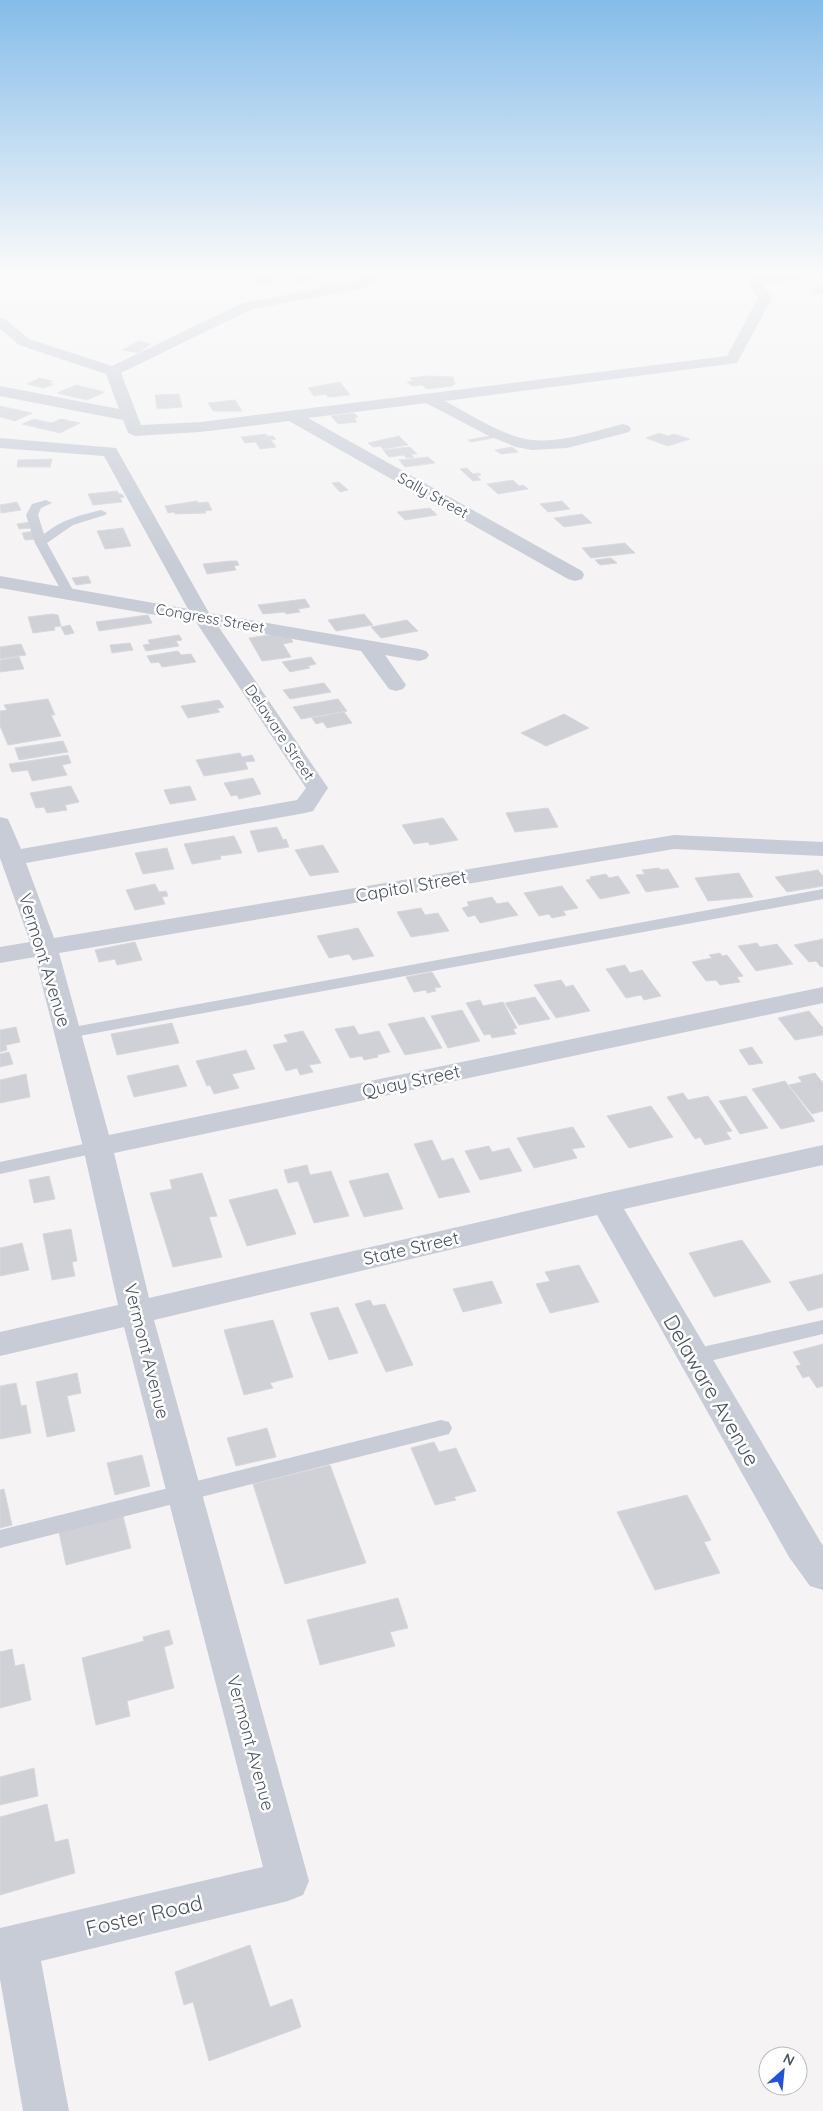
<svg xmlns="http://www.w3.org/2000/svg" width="823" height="2111" viewBox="0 0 823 2111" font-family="Quicksand,sans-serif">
<rect width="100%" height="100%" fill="#f5f3f3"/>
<!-- building -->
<path fill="#cfd1d7" stroke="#d7d8de" d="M254,276l22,1 -2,5 -7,2 -15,-2z
M294,277h17l-1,5h-17z
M329,282l6,6 -13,2 -6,-6z
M823,286v8h-4l-7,-4h4l-4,-3z
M139,341l12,3 -13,9 -16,-3z
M428,376l25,1 2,7 -3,2 -25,3 -5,-4 -10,1 -5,-4 6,-1 -3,-3z
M40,378l12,3 -3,2 5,1 -10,4 -17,-4z
M340,382l10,13 -22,2 -2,-3 -12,2 -6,-8z
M76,385l29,7 -18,8 -30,-7z
M179,394l3,13 -25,2 -2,-14z
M235,400l7,11h-29l-5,-8z
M0,406l32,7 -17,8 -15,-4z
M354,413l4,4 -4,1 3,4 -19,2 -7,-8z
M34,419l18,4 9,-4 19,4 -20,10 -38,-9z
M659,433l9,3 6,-2 16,5 -22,7 -22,-8z
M266,434l1,2h6l3,3 -5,1 5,7 -16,2 -4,-7 -11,1 -4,-6z
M399,436l9,9 -25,4 -2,-3 -8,1 -5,-4z
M490,436l3,2 -22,4 -3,-2z
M410,447l7,7h-6l3,3 -8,1 -2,-3 -15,2 -6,-7z
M512,447l6,5 -17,2 -6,-4z
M428,457l7,6 -30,4 -6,-7z
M52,459l-2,8h-33l1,-7z
M467,468l6,6 6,-1 2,2 -4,1 4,4 -8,1 -13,-12z
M513,480l6,6 4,-1 5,4 -30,5 -11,-10z
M339,482l9,8 -8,2 -8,-9z
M117,491l2,3h3l2,3 -4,1 2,4 -29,3 -5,-11z
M197,501l1,2 10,-1 4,8 -7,1 1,2 -31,1 -1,-2 -6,1 -3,-7z
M562,501l8,8 -22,3 -8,-8z
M17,502l4,8 -20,3 -1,-8z
M430,508l7,7 -32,5 -8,-8z
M582,514l10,9 -28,4 -10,-9z
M30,522l2,6 -13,1 -2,-5z
M123,528l8,18 -26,3 -8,-18z
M34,531l4,8 -13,1 -3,-7z
M625,543l10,10 -44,5 -9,-10z
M611,558l6,5 -17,2 -5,-5z
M230,561h7l2,4 -5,1 2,4 -29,4 -4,-10z
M88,576l3,7 -15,2 -4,-7z
M305,599l5,8 -12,2 2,3 -14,2 -1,-2 -22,2 -5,-9z
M52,614l6,1 3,11 -7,1 1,3 -22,3 -5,-16z
M364,614l9,11 -37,6 -8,-11z
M148,615l4,8 -53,8 -3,-9z
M407,620l11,11 -37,7 -10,-11z
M70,625l4,8 -9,2 -4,-8z
M277,634l2,3 10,-1 4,6 -10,2 8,13 -29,4 -13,-23z
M179,635l3,5 -6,1 3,5 -33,5 -3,-6 7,-1 -2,-4z
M130,643l3,7 -21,3 -2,-8z
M21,644l5,11 -26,4v-12z
M178,651l3,4 10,-1 5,8 -34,5 -3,-5 -8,1 -4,-7z
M19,657l5,12 -24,3v-12z
M311,657l5,7 -8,2 2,2 -20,4 -8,-10z
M324,683l7,9 -41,7 -7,-9z
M48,699l7,16h-4l10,21 -53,9 -8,-19v-15l7,-1 -3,-5z
M338,699l9,12 -46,8 -8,-12z
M219,700l5,7 -7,2 3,3 -32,6 -7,-12z
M344,712l8,11 -25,5 -4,-6 -7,2 -4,-6z
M564,714l25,14 -43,18 -25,-13z
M63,741l5,11 -49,8 -4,-12z
M240,753l2,4 10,-2 3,6 -10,1 3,7 -44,7 -8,-16z
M68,755l3,8 -9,2 5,10 -35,6 -4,-11 -16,2 -3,-8z
M253,778l8,16 -22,5 -2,-4 -6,1 -7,-13z
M71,786l8,16 -14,3 2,5 -20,3 -3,-6 -8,1 -6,-15z
M190,786l6,14 -26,4 -6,-14z
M548,808l10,19 -43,5 -9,-19z
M443,818l15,22 -28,5 -2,-3 -14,2 -12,-19z
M277,827l6,13 3,-1 3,8 -31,5 -8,-21z
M234,836l8,17 -22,3 1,3 -29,5 -8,-20z
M323,845l16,27 -29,4 -15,-26z
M167,848l7,21 -31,5 -8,-21z
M659,868l1,2 8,-1 11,18 -33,5 -10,-17 9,-1 -3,-4z
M818,870l5,6v10l-36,6 -12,-15z
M739,873l14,24 -45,4 -13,-23z
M606,874l3,4 9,-2 12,17 -30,6 -14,-19 5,-1 -1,-2z
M155,884l4,8 7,-1 2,5 -6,1 3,7 -30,6 -9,-20z
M562,886l16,22 -15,3 3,4 -14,3 -3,-4 -10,2 -15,-23z
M492,897l5,7 11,-2 10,13 -38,8 -5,-8 -7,2 -6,-9 7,-2 -2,-4z
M421,908l4,7 13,-2 11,18 -38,6 -14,-25z
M358,928l16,28 -21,4 -4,-6 -20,4 -12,-22z
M823,939v27l-2,1 -5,-6 -7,1 -15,-17z
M135,942l7,18 -25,5 -2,-6 -16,3 -4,-12z
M757,943l3,4 17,-3 16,20 -37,7 -18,-25z
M720,953l2,3 5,-1 16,21 -6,1 3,5 -20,3 -4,-5 -10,1 -14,-19 20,-4 -3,-3z
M625,965l5,8 12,-3 19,26 -17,4 -3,-5 -15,3 -20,-29z
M432,972l9,15 -7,1 2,3 -9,2 -1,-3 -12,2 -8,-15z
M561,980l5,7 7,-2 17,26 -34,7 -22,-33z
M535,997l15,22 -31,6 -14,-22z
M480,1000l3,6 20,-4 14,26 -4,1 3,5 -24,4 -2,-4 -6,1 -18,-32z
M462,1010l18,31 -32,7 -17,-32z
M809,1011l14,17v7l-28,5 -17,-22z
M424,1017l18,31 -37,7 -17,-31z
M172,1023l7,20 -62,12 -6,-21z
M354,1026l5,9 20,-4 11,21 -13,3 1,2 -14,3 -2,-4 -12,2 -15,-29z
M16,1027l4,15 -14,3 1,5 -7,2v-22z
M303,1031l18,32 -12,2 4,7 -13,3 -3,-7 -11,3 -13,-26 15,-3 -4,-7z
M752,1047l11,16 -14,2 -10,-15z
M246,1050l9,19 -23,5 7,14 -25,6 -4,-9 -3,1 -11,-25z
M9,1052l4,12 -13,3v-13z
M178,1065l9,21 -53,11 -7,-21z
M815,1073l8,10v28l-11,3 -23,-29 13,-3 -4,-5z
M26,1074l4,23 -30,6v-23z
M785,1081l30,40 -34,8 -29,-40z
M683,1093l5,7 20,-4 24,35 -6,1 5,7 -26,6 -5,-8 -5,2 -28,-42z
M746,1096l22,32 -28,6 -21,-33z
M651,1106l22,31 -44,11 -22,-32z
M573,1127l12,20 -13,2 5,9 -43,10 -17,-30z
M432,1140l10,21 11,-3 17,34 -31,6 -25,-54z
M489,1146l3,6 17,-4 13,23 -42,9 -15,-29z
M307,1165l3,10 21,-4 18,45 -35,7 -16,-42 -10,2 -4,-13z
M202,1173l15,43 -8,1 13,40 -49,10 -23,-74 22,-4 -2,-9z
M388,1173l15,36 -39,8 -15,-36z
M49,1176l6,23 -21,4 -5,-23z
M277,1189l19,45 -49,12 -18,-46z
M71,1229l6,32 -5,1 3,14 -23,4 -9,-46z
M742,1240l29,42 -57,15 -25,-44z
M22,1243l7,27 -29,6v-28z
M579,1265l20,37 -49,11 -14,-29 14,-3 -5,-9z
M823,1274v33l-15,4 -19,-29z
M492,1281l10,22 -39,9 -10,-23z
M370,1300l3,6 12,-2 28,61 -27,7 -31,-68z
M338,1307l20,46 -29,7 -19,-47z
M273,1320l20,57 -23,6 3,5 -29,7 -20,-65z
M823,1344v42l-6,2 -8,-12 -6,2 -7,-12 5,-1 -8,-13z
M77,1373l4,20 -14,3 8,35 -28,6 -11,-55z
M16,1383l5,23 5,-1 5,28 -31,6v-53z
M267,1428l9,29 -40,9 -9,-28z
M434,1442l5,10 17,-4 20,43 -22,6 2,3 -21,5 -24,-57z
M142,1455l8,31 -35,9 -8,-32z
M330,1465l36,98 -81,21 -32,-100z
M4,1489l8,36 -12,3v-38z
M687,1495l24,45 -7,2 16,31 -65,17 -38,-78z
M123,1516l8,32 -65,17 -7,-33z
M398,1598l10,30 -18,4 5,14 -75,19 -13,-45z
M169,1630l4,14 -9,3 10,41 -47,13 3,15 -34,9 -14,-67 62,-17 -1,-4z
M12,1649l3,17 9,-2 7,36 -31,8v-56z
M34,1768l4,28 -38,9v-28z
M47,1804l8,38 13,-3 7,34 -75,22v-78z
M250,1945l20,62 22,-8 9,28 -92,34 -16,-59 -9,3 -9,-33z"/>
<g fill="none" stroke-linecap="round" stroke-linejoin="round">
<!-- service -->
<path fill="#c7ccd6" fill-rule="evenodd" d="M46,500l6,3 -11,5 -3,7 6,19c17,-14 36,-19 57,-24l6,3 -2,2 -32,10 -26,18 28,51 -2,3h-8l-2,-3 -28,-51 -9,-28 6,-11z
M823,889v10l-755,139 -6,-1 -3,-4 3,-4 6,-1z
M98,1141l7,2 2,4 -2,4 -105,23v-12z
M823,1320v14l-130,31 -7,-3 -3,-5 3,-5 7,-3z
M441,1420l8,2 3,6 -3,6 -449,114v-18z"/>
<!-- minor -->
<path fill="#c7ccd6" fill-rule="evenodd" d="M372,270h15l-23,18 -112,21 -131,64 20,52 60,-3 526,-66 31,-58 -9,-13 7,-8 67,-7v7l-58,7 -2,1 9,13 -35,65 -292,38c25,13 59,36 87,39 31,3 62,-9 91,-16l6,2 2,3 -2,3 -62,16 -35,2 -16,-3 -27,-11 -63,-33 -118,15 274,153 2,4 -2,4 -7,2 -7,-2 -279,-158 -88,11 -66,4 -7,-3 -5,-13 -123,-24v-10l119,23 -13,-35 -87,-29 -19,-16v-11l5,1 24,20 83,27 131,-63 112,-21z
M0,438l116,10 93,165 210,36 7,2 3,4 -3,4 -7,2 -34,-6 21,30 -3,4 -7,2 -7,-2 -28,-38 -143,-25 110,162 -15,23 -8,2 -279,50 28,75 620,-103 149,7v14l-149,-7 -615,104 50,182 714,-148v16l-709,150 35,145 456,-105 218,-48v20l-199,44 199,337v44l-13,-4 -21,-29 -192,-342 -443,105 155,561 -6,14 -15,6 -247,60 28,150h-46l-23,-132v-51l263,-61 -139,-540 -124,29v-24l118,-27 -35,-158 -48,-190 -35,6v-16l30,-5 -30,-84v-41l8,2 13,30 276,-49 9,-12 -110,-166 -196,-34v-12l188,33 -84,-153 -104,-8z"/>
</g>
<!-- sky -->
<linearGradient id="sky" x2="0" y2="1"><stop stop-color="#85bce9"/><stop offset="0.48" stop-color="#fafafa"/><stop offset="1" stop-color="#fafafa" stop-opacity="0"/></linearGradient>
<rect width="823" height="566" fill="url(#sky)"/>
<g text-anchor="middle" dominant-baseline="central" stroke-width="5" stroke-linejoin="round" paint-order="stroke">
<!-- far-street labels -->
<g font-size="15" fill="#4a5260" stroke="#fff">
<text transform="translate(433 495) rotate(29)">Sally Street</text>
<text transform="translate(210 618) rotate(10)">Congress Street</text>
<text transform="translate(280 732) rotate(56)">Delaware Street</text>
</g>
<!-- street labels -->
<g font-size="18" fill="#4a5260" stroke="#fff">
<text transform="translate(411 886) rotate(-10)">Capitol Street</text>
<text transform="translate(45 960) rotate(73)">Vermont Avenue</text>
<text transform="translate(411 1081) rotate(-12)">Quay Street</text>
<text transform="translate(411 1248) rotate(-13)">State Street</text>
<text transform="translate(147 1351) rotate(76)">Vermont Avenue</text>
<text transform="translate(251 1743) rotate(75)">Vermont Avenue</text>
</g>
<!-- near-street labels -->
<g font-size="21" fill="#4a5260" stroke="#fff">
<text transform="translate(712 1390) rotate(60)">Delaware Avenue</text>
<text transform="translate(144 1915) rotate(-13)">Foster Road</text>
</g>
</g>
<!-- north arrow -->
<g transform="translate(783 2071) rotate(27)"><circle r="24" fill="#ffffff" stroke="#b7babf"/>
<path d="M0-4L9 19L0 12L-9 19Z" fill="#2052e2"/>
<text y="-8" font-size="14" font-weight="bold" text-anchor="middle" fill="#4a5260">N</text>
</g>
</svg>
